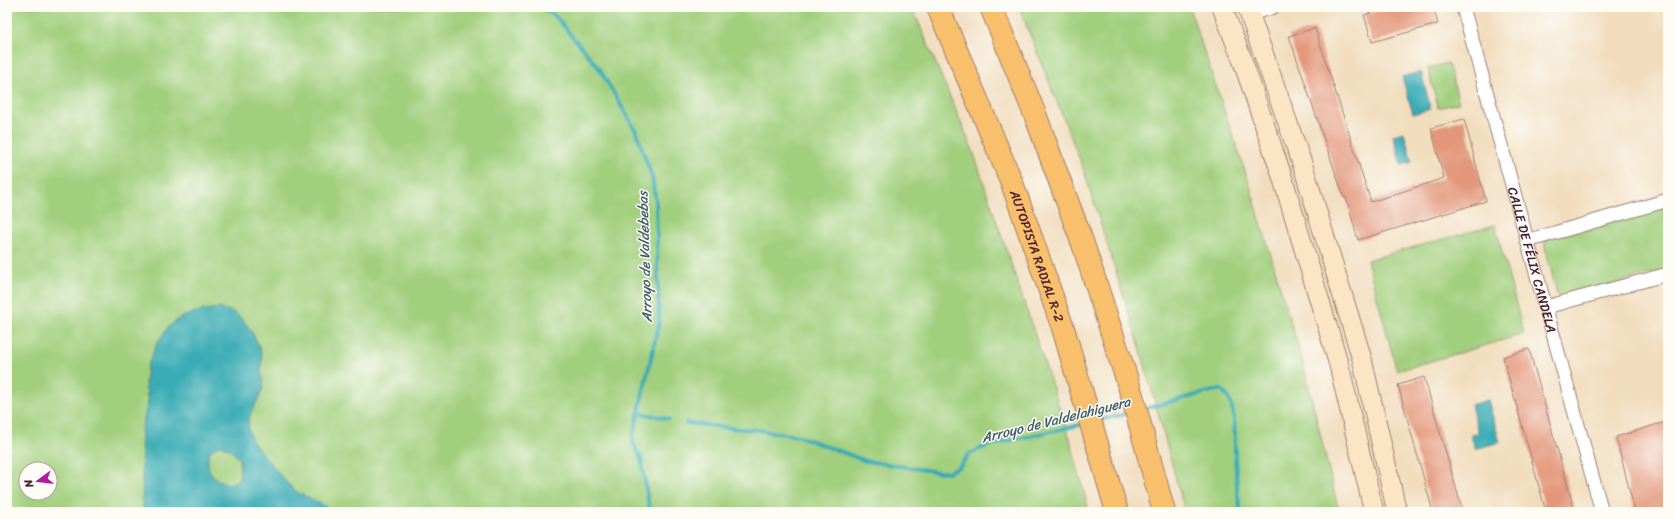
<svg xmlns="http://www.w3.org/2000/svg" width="1675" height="519" viewBox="0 0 1675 519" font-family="Sriracha,sans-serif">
<rect width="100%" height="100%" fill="#fdfcf7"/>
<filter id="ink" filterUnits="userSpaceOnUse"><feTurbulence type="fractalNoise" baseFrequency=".025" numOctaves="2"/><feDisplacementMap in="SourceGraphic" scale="8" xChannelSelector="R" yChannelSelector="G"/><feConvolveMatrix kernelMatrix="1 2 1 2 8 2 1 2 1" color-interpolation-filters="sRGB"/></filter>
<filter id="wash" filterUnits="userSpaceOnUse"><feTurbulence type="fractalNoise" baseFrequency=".012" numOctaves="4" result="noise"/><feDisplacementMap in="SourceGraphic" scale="16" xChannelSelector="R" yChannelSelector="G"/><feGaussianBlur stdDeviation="0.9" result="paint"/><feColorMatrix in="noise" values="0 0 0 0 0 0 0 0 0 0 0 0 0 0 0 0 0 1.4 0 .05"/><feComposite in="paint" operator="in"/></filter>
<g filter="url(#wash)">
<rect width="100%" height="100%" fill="#f1ddbd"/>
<!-- green -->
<path fill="#a1cf7d" stroke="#767754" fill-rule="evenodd" d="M7,7h905l61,144 97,288 19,73h-1082zM26,469h24v24h-24z
M1019,7h170l61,179 53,177 36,149h-154l-44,-161 -59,-186z
M1448,63l11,40 -21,5 -10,-40z
M1668,206v63l-106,29 -5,-5 -12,-46v-8z
M1495,225l29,109 -127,37 -30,-111z"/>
<!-- water -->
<path fill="#39abb4" stroke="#426570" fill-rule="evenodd" d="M1421,72l10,37 -18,5 -11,-37z
M1404,132l8,30 -11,3 -8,-30z
M219,308c5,2 13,2 17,6 12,9 23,28 26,43 0,4 -1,9 -1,13 0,6 4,11 2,17 -5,20 -21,28 -12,51 3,7 39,50 45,53 13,8 25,11 37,21h-190l-2,-81 7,-29 -3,-19 2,-16 10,-24 11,-16 12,-9 18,-7zM219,445l11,4 9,10 1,13 -2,8 -8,4c-18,-4 -26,-15 -20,-33z
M1488,400l12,42 -25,7 -4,-14 7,-2 -7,-28z"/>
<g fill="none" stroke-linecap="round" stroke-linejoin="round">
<!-- stream -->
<path stroke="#39abb4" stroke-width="4" d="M542,7l14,10 43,51 37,63 16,46 4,25 3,121 -27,118 9,17 9,54
M1143,409l73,-19h6c16,15 12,43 13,63 1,19 1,40 6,59
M640,413l29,6
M1096,421l34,-8
M686,423l55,6 17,1 40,6 68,25 73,11h9l11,-5 10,-13 20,-9 95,-21"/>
</g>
<g id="blocks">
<!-- building -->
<path fill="#e3967a" d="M1392,7h41l5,17 -66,18 -8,-27z
M1315,28l56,174 73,-24 -13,-50 33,-9 22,82 -128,39 -12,-43 -2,1 -55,-162z
M1529,349l46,163h-29l-43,-155z
M1424,377l39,135h-30l-35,-127z
M1668,421v91h-33l-19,-75z"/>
</g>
</g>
<g filter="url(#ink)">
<use href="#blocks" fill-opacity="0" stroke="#9e7e74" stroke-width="1"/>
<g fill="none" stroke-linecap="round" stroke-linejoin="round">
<!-- street casing -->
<g stroke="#9e7e74" stroke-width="15">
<g id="street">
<path id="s1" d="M1463,7l139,505"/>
<path d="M1250,14l23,-7"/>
<path d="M1527,241l141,-41"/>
<path d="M1546,307l122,-33"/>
</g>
</g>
<!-- secondary casing -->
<g stroke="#9e7e74" stroke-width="21">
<path id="secondary" d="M1222,7l21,55 39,114 57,189 35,147
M1247,7l57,162 58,190 35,153"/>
</g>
<!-- highway casing -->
<g stroke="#9e7e74" stroke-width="24">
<g id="highway">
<path id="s2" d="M938,7l74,176 51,145 54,184"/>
<path d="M991,7l45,110 47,127 48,148 33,120"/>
</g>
</g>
<!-- street -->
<use href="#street" stroke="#fff" stroke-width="13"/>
<!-- secondary -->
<use href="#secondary" stroke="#fce5c4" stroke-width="19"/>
<!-- highway -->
<use href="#highway" stroke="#f8bf6c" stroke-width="22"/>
</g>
</g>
<g text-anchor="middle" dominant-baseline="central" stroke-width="3" stroke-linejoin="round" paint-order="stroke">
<!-- street labels -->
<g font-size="13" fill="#4a1f2b" stroke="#fdfcf7">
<text stroke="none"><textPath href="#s2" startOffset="268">AUTOPISTA RADIAL R-2</textPath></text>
<text stroke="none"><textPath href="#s1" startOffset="262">CALLE DE FÉLIX CANDELA</textPath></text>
</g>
<!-- water labels -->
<g font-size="14" font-style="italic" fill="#425e69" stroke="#fdfcf7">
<text transform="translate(645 257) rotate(-92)">Arroyo de Valdebebas</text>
<text transform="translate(1056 420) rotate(-14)">Arroyo de Valdelahiguera</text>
</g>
</g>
<!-- margin -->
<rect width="1675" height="519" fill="none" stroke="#fdfcf7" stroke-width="24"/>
<!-- north arrow -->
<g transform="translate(38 481) rotate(255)"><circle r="19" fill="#fdfcf7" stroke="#b5a4a5"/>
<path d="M0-3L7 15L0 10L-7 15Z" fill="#b5179e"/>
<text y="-6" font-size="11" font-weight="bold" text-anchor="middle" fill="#4a1f2b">N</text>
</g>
</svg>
